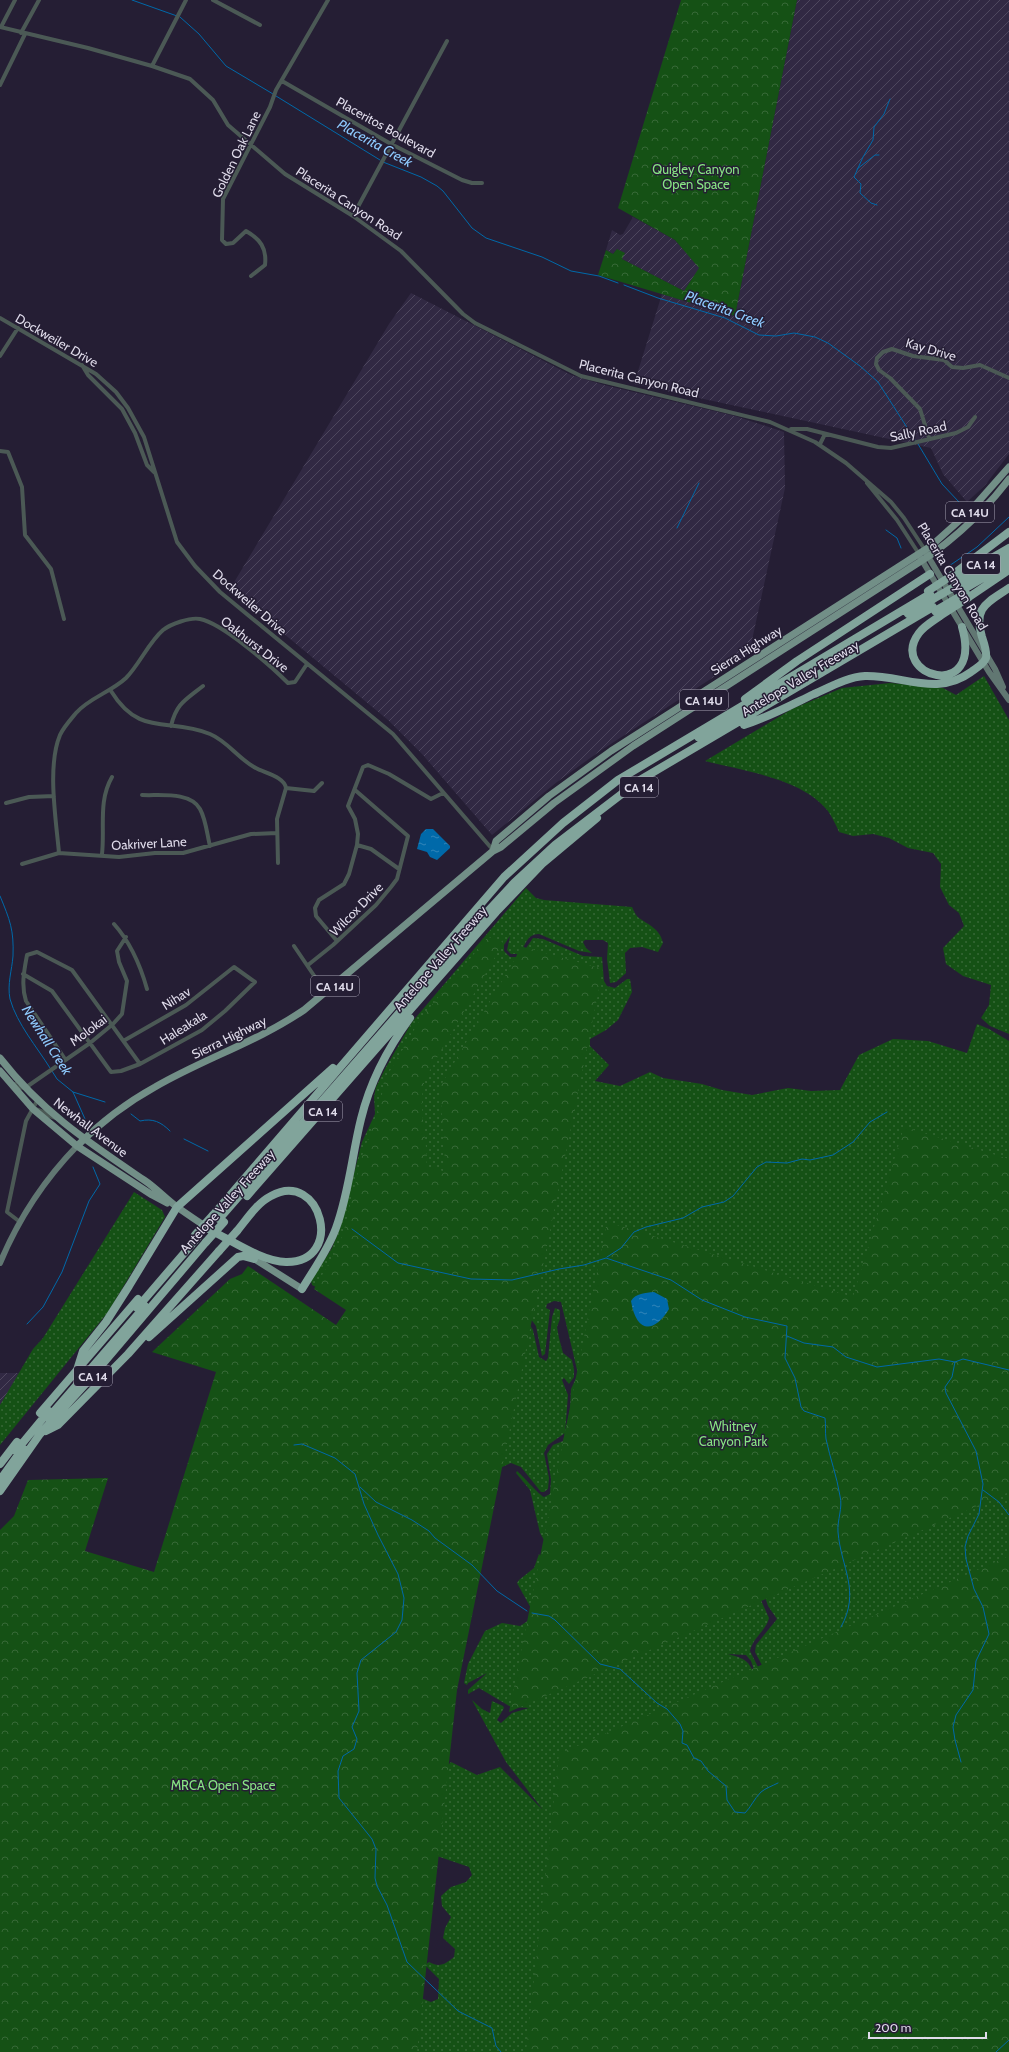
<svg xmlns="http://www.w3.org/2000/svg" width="1009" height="2052" viewBox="0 0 1009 2052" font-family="Cabin,sans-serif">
<defs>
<pattern id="industrial-furrows" width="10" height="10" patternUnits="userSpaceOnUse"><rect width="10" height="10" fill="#312943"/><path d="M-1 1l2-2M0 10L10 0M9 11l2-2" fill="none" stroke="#4e475e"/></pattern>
<pattern id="grass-dots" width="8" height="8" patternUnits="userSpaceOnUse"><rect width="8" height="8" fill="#155115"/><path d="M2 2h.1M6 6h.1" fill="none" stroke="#376937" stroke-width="1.8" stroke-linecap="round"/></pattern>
<pattern id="park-crowns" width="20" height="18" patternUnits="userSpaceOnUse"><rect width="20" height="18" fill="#155115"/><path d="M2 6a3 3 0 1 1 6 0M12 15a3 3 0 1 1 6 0" fill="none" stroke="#376937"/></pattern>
<pattern id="water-ripples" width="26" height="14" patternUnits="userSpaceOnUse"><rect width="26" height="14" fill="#0069a9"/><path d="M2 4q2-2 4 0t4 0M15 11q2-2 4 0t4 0" fill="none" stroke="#3185b9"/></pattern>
</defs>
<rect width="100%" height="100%" fill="#251e34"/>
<!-- industrial -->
<path fill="url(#industrial-furrows)" d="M797,0h212v454l-23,30 -19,18 -24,-28 -12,-26 -297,-64 28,-90 73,22z
M633,217l42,23 25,28 -16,23 -62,-32 -5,-10 -4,5 -7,-4 6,-20 8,5 3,-1z
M411,293l160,82 33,10 131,31 49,16 1,56 -36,166 -149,97 -43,31 -65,53 -70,-81 -34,-34 -158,-131 159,-265z
M0,1373h19l-19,33z"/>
<!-- grass -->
<path fill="url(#grass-dots)" d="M984,676l25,44v314l-19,-8 -9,-8 8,-13 2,-20 -28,-9 -17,-12 -3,-16 21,-22 -5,-13 -10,-8 -9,-18 1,-23 -8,-11 -25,-5 -19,-10 -16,-4 -20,2 -14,-4c-3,-7 -7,-15 -11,-21 -26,-33 -85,-40 -123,-50l87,-52 50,-21 48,-5 53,5 13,7z
M526,888l10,10 8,2 88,7c2,4 4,9 7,11 10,7 21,11 24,25l-5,9 -16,-5 -12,1 -5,5 1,20 -10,9 -6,1 -3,-24 1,-16 -5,-3h-18l-2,2 3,6 6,5 -13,-2 -40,-17c-13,0 -13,12 -20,20h-8l-4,-4 3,-14 -6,9v6l6,6h10l13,-19 10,1 40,17 19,1 2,24 3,5 8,2 12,-9h3l2,13 -14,28 -12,10 -16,9v7l19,19 -14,16 25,5 30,-14 13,6 39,6 20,6 30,5 36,-7 23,3 29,-1 19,-35 34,-16 35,2 39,12 10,-29 12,5 20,12v830l-244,-200 -10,-19 1,-7 21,-26 -9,-13 -6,-18 -218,-48 -4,-7 -10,-43 -14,-17 1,-2c7,6 22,24 27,26l6,-3 1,-15 -4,-25 6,-9 10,-4 7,-31 1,-21 7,-15 -17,-72 -7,-1 -7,3 -1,4 4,2 -5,44 -3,2 -6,-30 -11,-15 -209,-24 -4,-2 -1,-4 21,-33 8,-20 22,-86 13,-28 -1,-17 2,-10 10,-20 26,-45z
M134,1192l28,18 3,7 -57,95 -108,133v-40l33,-56 10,-11z
M555,1308l5,2v9l-3,8 2,11 4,15 9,7 2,10v7l-5,7 -5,-6 -2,2 6,15 -3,38 -17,12 -4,8 5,25 -1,11 -4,3h-3l-20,-25 -10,-4 -11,5 26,-149 7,11 6,27 7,4 2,-3 4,-41z
M539,1554l3,3 218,41 9,20c-3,13 -16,19 -19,33l13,26 -7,-2 -5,-14 -5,-6 -18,-1c18,5 20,6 28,23l253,375h-640l52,-54 10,4 7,-3 1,-20 -14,-14 4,-3c11,6 16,2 25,-5l1,-8 -12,-11 2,-10 6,-11 -9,-11 -1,-10 10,-9 15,-5 6,-7 -3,-8 -35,-12 13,-89 4,-4 26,13 23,-8 43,43 -37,-48 -34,-62 10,9 8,4 2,-12 11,5 1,2 -7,12 4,3 11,-10 17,-5 -18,-1 -32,-19 -11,6v-4l19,-17 -19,10 -1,2 -3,-2 4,-19 17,-33 17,-8 18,3 9,-6 3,-10 -15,-27 2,-3 15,-12z"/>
<!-- park -->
<path fill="url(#park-crowns)" d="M681,0h116l-62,316 -137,-41 8,-25 7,4 4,-5 8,4 -3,6 62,32 15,-23 -24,-28 -57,-32z
M488,937l15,4 -1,4 -76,132c-9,22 0,58 1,82l-1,8 17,4 2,-9 -5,-75 76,-130 4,-11 83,23 -146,721 -40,362h-417v-522l14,-14 14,-36 80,-2 -23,73 69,21 62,-200 -64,-20 78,-73 12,-5 6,-8 88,59 10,-15 -32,-21 22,-38 7,-17 19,-78 19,-55 3,-20 37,-63z
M904,1127l105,32v333l-500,220 98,-490 246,75z
M1009,1556v496h-483l33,-298z"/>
<!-- water -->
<path fill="url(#water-ripples)" d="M426,829h7l17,17v2l-13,12 -7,-3 -3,-5 -10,-3 4,-15z
M654,1292l13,7 2,10c-16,26 -33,23 -38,-8 5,-8 14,-8 23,-9z"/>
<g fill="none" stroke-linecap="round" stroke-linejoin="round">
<!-- stream -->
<path stroke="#0069a9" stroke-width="1" d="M132,0l45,16
M180,17l19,17 27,32 47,28
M276,96l104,64
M383,162l38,15 16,9 6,5 29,37 14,10 56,19 29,14 28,5 19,7
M857,169l18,-14h4
M877,205l-6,-2 -11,-10 1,-9 -7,-7 9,-20 10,-17 1,-13 10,-13 6,-15
M624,285l34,13 67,20 34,17 17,1 18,-3 21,4 13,6 32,23 18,16 37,58
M918,444l24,40 17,18
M677,528l22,-45
M886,530l11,8 4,10
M946,568l31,-21 32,-30
M0,896c10,24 14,34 13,60 -1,14 -6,28 -3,43 7,25 27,48 40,69
M52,1071l5,8 16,13 12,27
M73,1092l32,10
M131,1114l9,7c13,-3 21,1 30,10
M184,1139l24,12
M352,1229l46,34 73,16 41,1 47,-11 25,-4 22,-7 65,22 31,20 43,17 42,9 -2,32 10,20 6,29 3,4 21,7c1,7 0,14 1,21 4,19 11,38 14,57 3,12 -3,24 -2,36 3,36 23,59 3,95
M607,1257l14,-9 13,-16 12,-5 37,-9 19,-11 22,-5 9,-6 24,-29 9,-5 21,1 15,-4 8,1 23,-5 20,-13 17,-20 17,-10
M27,1324l16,-17 19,-35 27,-71 11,-17 -7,-17
M787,1336l17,7 29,4 13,10 31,10 62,-8 16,3 8,-3 46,11
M955,1362l-3,15 -7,10 1,6 30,58 7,33 -4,30 -11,22 -3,11 1,12 8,30 9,18 6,27 -13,27 -3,29 -17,25 -3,12 2,13 6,22
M294,1445l8,-1 33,14 20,16 9,30 14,31 20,39 6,24 -2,22 -6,12 -35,28 -4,13 2,38 -7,16 5,12 -3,10 -11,7 -5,15 1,27 33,41 4,10 -1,29 2,8 10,19 20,57 51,49 34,17 4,18 5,6
M360,1487l16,15 36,18 17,11 6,7 37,27 25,26 30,20
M983,1490l16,12 10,13
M532,1613l17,3 6,4 45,44 20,5 37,34 10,6 13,15 3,7 -1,12 5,2 7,13 7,3 7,10 18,15 1,14 8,12 10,1c6,-6 9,-14 16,-21 5,-4 11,-6 17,-9
M996,2052l13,-12"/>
<!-- street -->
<path stroke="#4b5955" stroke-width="4" d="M213,0l47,25
M0,27l88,21 64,18 38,13 23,21 15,25 57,49 68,42 48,35 62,63 12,9 106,53 189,46 45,20 31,21 45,39 13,16 21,32
M1,27l14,-27
M21,33l18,-33
M152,66l34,-66
M282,81l109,63 71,36 10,3h10
M0,85l25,-51
M353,216l94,-175
M251,276l14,-11c2,-17 -5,-26 -19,-34l-13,12 -7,1 -4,-4 1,-41 47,-92 6,-17 52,-90
M0,318l96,56 20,18 12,16 16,29 33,105 18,24 25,26 173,142 100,116
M0,356l18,-28
M82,365l6,10 34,34 13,24 12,32 7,7
M791,429h16l71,18 13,1 65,-15 12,-6 7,-10
M929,438l-9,-29 -30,-31 -11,-8 -3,-6 1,-6 6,-6 9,-3 21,7 31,4 8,7 11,1 17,-3 29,13
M820,444l5,-10
M0,451l8,1 14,35 3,48 26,34 13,50
M867,483l30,37 22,34
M111,691c29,47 58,26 99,43 17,7 28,24 44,33 9,6 30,9 32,21l-9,31 1,44
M171,726c5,-22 14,-26 32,-40
M286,788l28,3 8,-8
M142,795c17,1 48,-4 58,14 6,11 7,25 10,37
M6,803l23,-6 25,-1
M357,845l14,4 28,20
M59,853c-3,-34 -12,-87 1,-118 3,-7 11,-16 16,-22 13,-15 35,-21 50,-35 13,-13 23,-36 37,-48 8,-6 27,-13 37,-11 22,4 71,47 88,64l7,-1 12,-18
M102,854c3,-26 -4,-53 10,-77
M22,864l37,-11 60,4 36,-4h28l68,-19 26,-1
M114,924c17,19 26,40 33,65
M337,941l-21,-25 -1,-8 4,-8 25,-16 5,-10 8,-29 1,-11 -3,-15 -7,-13 15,-39 5,-2 21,9 42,25 12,-6
M294,946l21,31
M308,965l25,-20 43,-40 15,-18 6,-8 11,-43 -53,-46
M23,974l29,17 59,81 10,-1 19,-7 62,-34 23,-19 30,-29 -21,-15 -48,38 -61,35
M65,1059l-39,-58c-5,-15 -2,-30 1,-46l10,-3 35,18 68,94
M15,1084l2,3 8,1 65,-45 23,-19 9,-10 5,-33 -8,-19 -2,-11 9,-14
M34,1109c9,0 12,8 22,9
M20,1222l-13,-10 19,-91 11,-20"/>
<!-- secondary -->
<path stroke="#617772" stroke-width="6" d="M926,553l69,116 8,18
M920,557l69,115 20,28
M0,1263c18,-43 44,-83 77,-117"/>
<!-- primary -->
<path stroke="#728f87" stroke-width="7" d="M493,851l3,-10 53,-45 62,-45 320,-205 39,-35 39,-44
M0,1058c42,54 88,84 144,122 12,8 22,19 33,27 10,7 20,14 31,21
M0,1071l33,38 44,37 75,49 15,8
M77,1146c23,-23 49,-43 78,-59 48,-28 102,-45 149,-77l189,-159 8,-4 53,-44 79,-57 299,-192c30,-22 55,-46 77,-75
M250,1256l52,33"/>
<!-- highway -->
<path stroke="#81a49b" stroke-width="8" d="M951,576l58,-44
M954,580l55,-32
M956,586l53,-31
M964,589l45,-26
M969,597l40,-27
M908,614l25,-15
M940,616c-7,5 -16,10 -21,17 -32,43 65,71 43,-6
M745,699l52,-38 133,-87
M744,725c25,-8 47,-20 70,-31 16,-7 33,-17 51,-18 38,-1 72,21 106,-4 5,-4 12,-7 15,-14 1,-7 -2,-15 -4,-21 -9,-30 5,-34 27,-49
M698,737l114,-67
M247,1196l249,-284 46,-48 55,-46
M213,1215l291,-338 59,-54 55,-43 312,-186
M219,1219l270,-309 25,-27 41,-38 85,-65 293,-173
M210,1230c21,10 53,32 76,32 60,1 35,-94 -15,-66 -14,7 -24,23 -34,35
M302,1289c12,-20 26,-39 34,-61 13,-35 16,-73 25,-109 9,-37 27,-71 49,-101
M137,1308l61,-71
M149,1337l89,-80 5,-1 11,3
M77,1370l6,-19 23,-29 23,-36 48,-79 156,-139
M40,1413l98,-114
M48,1418l97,-112
M46,1431l12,-6 70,-71 91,-103
M16,1451l33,-40
M0,1464l17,-22
M0,1480l23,-32
M0,1491l40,-57 49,-54 117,-138"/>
<!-- highway-bridge -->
<path stroke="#81a49b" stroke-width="8" d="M928,591l23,-15
M933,599l23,-13
M935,611l31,-18
M940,616l28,-18
M195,1235l18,-20
M206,1242l18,-20
M219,1251l18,-20"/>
</g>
<g text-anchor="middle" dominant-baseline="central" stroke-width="3" stroke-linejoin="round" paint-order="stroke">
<!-- shield labels -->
<g fill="#251e34" stroke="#a7a2b3" stroke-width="1">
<rect x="946" y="502" width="48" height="20" rx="3"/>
<rect x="962" y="554" width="38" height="20" rx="3"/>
<rect x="680" y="690" width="48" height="20" rx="3"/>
<rect x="620" y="777" width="38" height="20" rx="3"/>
<rect x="311" y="976" width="48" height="20" rx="3"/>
<rect x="304" y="1101" width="38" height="20" rx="3"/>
<rect x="74" y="1366" width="38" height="20" rx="3"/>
</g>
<g font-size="12" font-weight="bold" fill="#dfdbea">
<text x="970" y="512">CA 14U</text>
<text x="981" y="564">CA 14</text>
<text x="704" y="700">CA 14U</text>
<text x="639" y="787">CA 14</text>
<text x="335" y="986">CA 14U</text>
<text x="323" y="1111">CA 14</text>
<text x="93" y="1376">CA 14</text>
</g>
<!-- street labels -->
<g font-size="13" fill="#dfdbea" stroke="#251e34">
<text transform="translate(386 127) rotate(29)">Placeritos Boulevard</text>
<text transform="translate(236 154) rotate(-64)">Golden Oak Lane</text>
<text transform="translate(349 203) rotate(33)">Placerita Canyon Road</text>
<text transform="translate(57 340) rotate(30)">Dockweiler Drive</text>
<text transform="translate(931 349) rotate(16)">Kay Drive</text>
<text transform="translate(639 378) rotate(14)">Placerita Canyon Road</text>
<text transform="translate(918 431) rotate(-12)">Sally Road</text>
<text transform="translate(953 576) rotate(59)">Placerita Canyon Road</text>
<text transform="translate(250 602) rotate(41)">Dockweiler Drive</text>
<text transform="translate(255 644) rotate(38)">Oakhurst Drive</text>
<text transform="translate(746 650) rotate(-32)">Sierra Highway</text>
<text transform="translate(800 678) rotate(-31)">Antelope Valley Freeway</text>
<text transform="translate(149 843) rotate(-3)">Oakriver Lane</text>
<text transform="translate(356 909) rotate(-45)">Wilcox Drive</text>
<text transform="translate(440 958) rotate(-49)">Antelope Valley Freeway</text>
<text transform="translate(176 998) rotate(-32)">Nihav</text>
<text transform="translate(183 1027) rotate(-32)">Haleakala</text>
<text transform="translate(88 1030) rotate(-37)">Molokai</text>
<text transform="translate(229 1037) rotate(-26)">Sierra Highway</text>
<text transform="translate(91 1127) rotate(37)">Newhall Avenue</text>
<text transform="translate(227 1201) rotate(-48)">Antelope Valley Freeway</text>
</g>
<!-- park labels -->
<g font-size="13" fill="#87e483" stroke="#251e34">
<text x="696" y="169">Quigley Canyon<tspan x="696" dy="15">Open Space</tspan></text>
<text x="733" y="1426">Whitney<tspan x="733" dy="15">Canyon Park</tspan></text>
<text x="223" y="1785">MRCA Open Space</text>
</g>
<!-- water labels -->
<g font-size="14" font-style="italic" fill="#8ec9fd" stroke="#251e34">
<text transform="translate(375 143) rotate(29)">Placerita Creek</text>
<text transform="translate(725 309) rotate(20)">Placerita Creek</text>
<text transform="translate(47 1040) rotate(57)">Newhall Creek</text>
</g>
</g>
<!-- scale -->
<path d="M869 2032v6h117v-6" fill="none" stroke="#dfdbea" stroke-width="2"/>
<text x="875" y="2032" font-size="12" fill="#dfdbea" stroke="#251e34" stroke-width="3" paint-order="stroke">200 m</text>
</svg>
